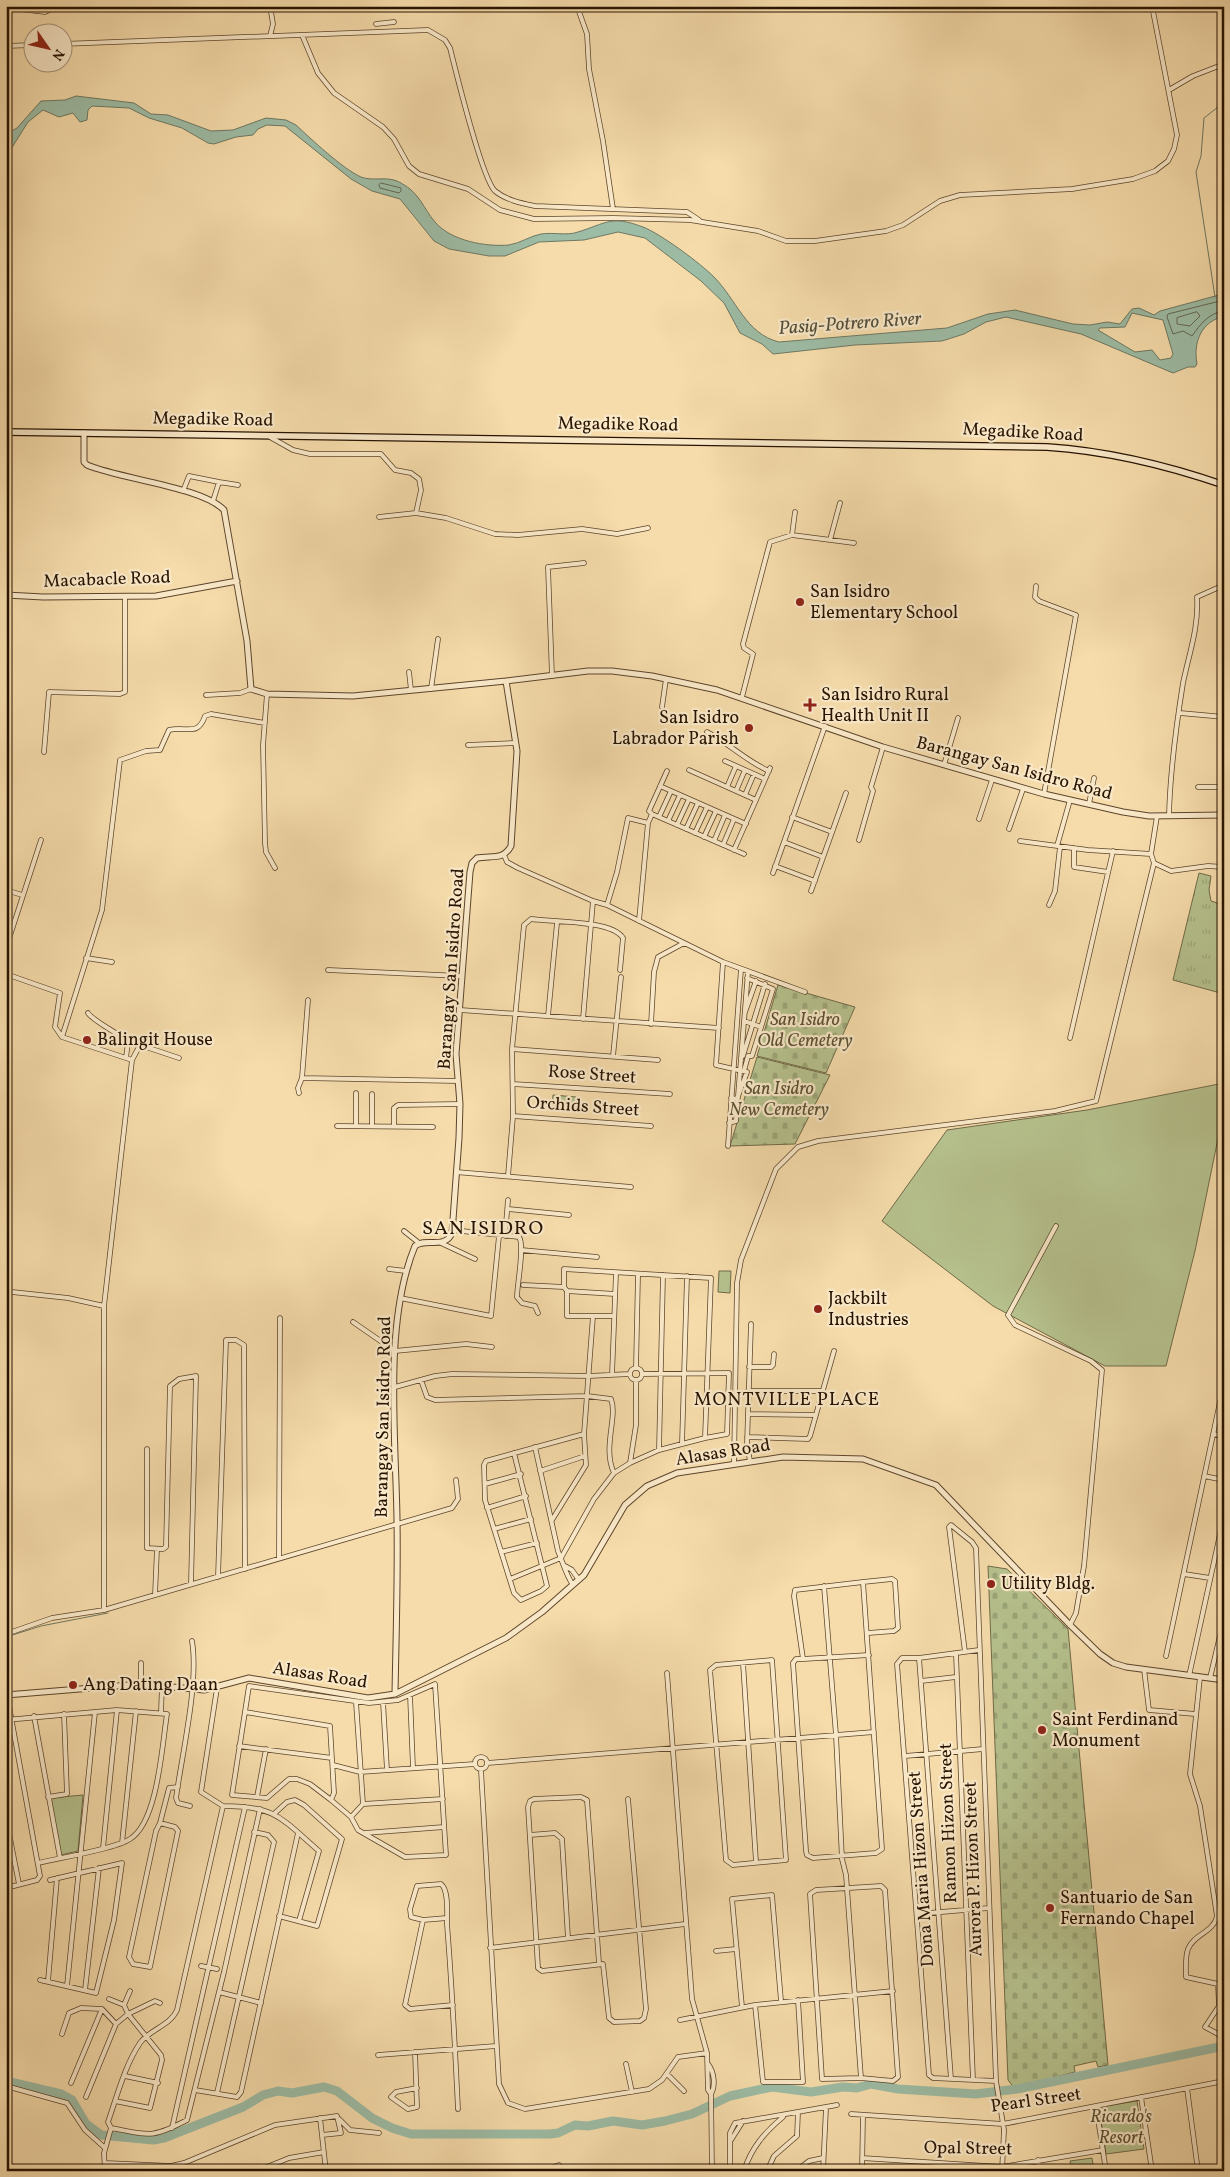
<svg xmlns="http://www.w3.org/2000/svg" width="1230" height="2177" viewBox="0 0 1230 2177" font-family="Vollkorn,serif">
<defs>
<pattern id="grass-tufts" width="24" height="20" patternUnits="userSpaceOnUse" patternTransform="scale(1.25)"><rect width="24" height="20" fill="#b6c28e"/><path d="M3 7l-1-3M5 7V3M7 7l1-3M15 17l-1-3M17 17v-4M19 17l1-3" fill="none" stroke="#9ca679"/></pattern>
<pattern id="cemetery-stones" width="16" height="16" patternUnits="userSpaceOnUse" patternTransform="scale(1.25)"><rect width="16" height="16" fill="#b6c28e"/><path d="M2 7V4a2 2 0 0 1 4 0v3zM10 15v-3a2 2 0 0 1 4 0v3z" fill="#9ca679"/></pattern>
</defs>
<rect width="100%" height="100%" fill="#f6dcab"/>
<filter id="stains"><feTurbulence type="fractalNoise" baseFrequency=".004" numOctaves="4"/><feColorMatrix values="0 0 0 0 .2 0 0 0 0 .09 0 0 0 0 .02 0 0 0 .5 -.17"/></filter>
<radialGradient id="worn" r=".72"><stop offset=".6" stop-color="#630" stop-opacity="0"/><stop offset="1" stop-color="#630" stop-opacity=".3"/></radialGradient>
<!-- grass -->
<path fill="url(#grass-tufts)" stroke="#6f6a48" d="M1199,873l12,3 -2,14 2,11 13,4v89l-51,-14z"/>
<!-- cemetery -->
<path fill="url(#cemetery-stones)" stroke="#6f6a48" d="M778,985l77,22 -29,66 -69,-17z
M757,1057l73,18 -35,69 -65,2z
M988,1566l19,3 61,60 40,436 -10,2 -2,-6 -22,5 1,6 -61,16 -6,-8z"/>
<!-- park -->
<path fill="#b6c28e" stroke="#6f6a48" d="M1224,1083v26l-29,142 -29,115h-61l-112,-60 -111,-85 65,-91 140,-20z
M553,1095l23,2 -1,12 -23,-2z
M719,1271h12l-1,22 -12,-1z
M83,1795l-5,56 -17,4 -11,-57z
M1137,2101l7,48 -38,5 -7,-47z
M1092,2158l2,13h-22l-2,-10z"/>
<!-- water -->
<path fill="#9dbca5" stroke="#6e7863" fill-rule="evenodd" d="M76,96l58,7 17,11 17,1 43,16 22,-1 33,-12 20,2 10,5c15,14 47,44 65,52 13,5 27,-2 40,6 19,10 22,25 34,39 16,19 51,25 74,23 12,-2 21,-9 32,-11 12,-2 26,2 37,-2 29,-9 33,-17 65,-5 18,7 57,36 71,50 22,22 32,57 65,65l168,-14 41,-14 27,-4 58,14 17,1 17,-3 13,2 12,-15 7,-1 15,7 6,-4 59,-16 5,1v20c-23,6 -31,26 -27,48l-2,3h-7l-15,6 -92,-39 -75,-17 -20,5 -22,12 -22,7 -87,4 -82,9 -11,-10 -22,-11 -16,-30 -23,-22 -56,-43 -27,-6 -34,8 -45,2 -34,14h-16l-40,-7 -15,-8 -34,-42 -28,-8 -21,-12 -66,-53 -18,-1 -9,4 -5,6 -17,2 -22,7 -6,-1 -26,-15 -33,-10 -20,-10 -37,-2 -4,4 -1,10 -7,2 -7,-9 -14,4 -16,-7 -15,12 -22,35v-23l11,-6 24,-27 24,-1zM1132,313l31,7 10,34 -2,4 -11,2 -8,-10 -17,2 -37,-22 2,-2 25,-1z"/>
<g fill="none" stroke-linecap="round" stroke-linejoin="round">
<!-- shore -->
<path stroke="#626853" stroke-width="1" d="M381,183l20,5v3l-2,2 -19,-5 -1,-3z
M1224,300l-56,14 -1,3 6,17 10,-3 9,5c8,-11 16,-23 32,-25
M1197,312l3,4 -10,10 -13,-2v-6z"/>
<!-- stream -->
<path stroke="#6e7863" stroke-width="1" d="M1215,297l-19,-125 5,-16 3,-38 14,-11 6,-14
M6,1637l35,-11 67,-13"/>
<!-- river -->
<path stroke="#9dbca5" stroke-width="9" d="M6,2081l55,13 11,6 14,24 15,11 52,5 11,-2 79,-31 20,-12 15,-4 14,2 32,-6 13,4 35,27 20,10 19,6h139l8,-1 17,-8 13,1 25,-5 29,4 23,-4 27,-7 38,-18 42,-9 39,5 32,-5 14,1 14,-4 27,5 78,5 41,-5 207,-43"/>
<!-- minor casing -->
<g stroke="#5c452c" stroke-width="5.5">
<path id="minor" d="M270,6l3,18 -3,12
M577,6l10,28 2,35 14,72 10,68
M6,11l6,-3 33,4 15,-6
M376,24l18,-2
M302,35l16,38 16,20 49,34 11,12 15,27 10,8 49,15 32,21 34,9 79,-1 77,2 68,11 28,10h29l71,-10 17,-6 37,-24 20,-6 112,-6 61,-10 22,-8 13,-10 6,-12 3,-14 -25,-129
M62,44l366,-14 17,10 5,8c6,24 32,131 45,143 11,9 26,12 40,15l152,6 12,8
M6,46l26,-1
M1169,90l24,-14 31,-12
M270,437l23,13 17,4h71l14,16 16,3 8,6 2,11 -5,23
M219,482l19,3
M183,491l6,-15 30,6 -6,19
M379,517l37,-4 30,5 49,16 23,1 64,-6 35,5 31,-6
M792,535l3,-23
M830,540l10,-37
M1036,586l-1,11 4,4 37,14 -32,179
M409,672l2,18
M552,676l-4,-109 36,-4
M431,689l7,-50
M267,694l-4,51 2,98 1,9 9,16
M206,695l34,-2 11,-4
M742,697l11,-43 -9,-6 -1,-4 27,-102 22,-7 62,8
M662,707l4,-28
M1180,713l44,4
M707,732c23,12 39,29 62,39
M468,745l48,-2
M44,752l5,-60 71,2 5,-2v-95
M725,761l40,18
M944,765l14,-47
M689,770l67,30
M660,786l86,38
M727,787l9,-21
M1198,787h26
M736,791l9,-21
M745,795l9,-21
M1089,804l5,-26
M652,814l92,40
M1169,816c1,-45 7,-89 14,-133 6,-29 16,-56 14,-86l27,-12
M659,817l12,-26
M792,817l40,15
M979,819l13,-39
M668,821l12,-26
M677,825l12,-26
M686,829l12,-26
M1009,829l14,-40
M695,833l12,-26
M704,837l12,-26
M859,840l14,-49 -2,-4 12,-40
M714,841l11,-26
M1020,841l68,9 63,4
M784,842l39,15
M723,845l11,-26
M1057,846l13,-46
M1074,848v19l34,5
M734,850l36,-82
M504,855l3,7 11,6 75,33 14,4 116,57 82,30
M1154,863l17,8 37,-5 16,1
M775,866l40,15
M773,873l52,-147
M6,890l16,5
M811,891l35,-98
M607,905l10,-33 11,-54 20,5
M1049,905l6,-14 5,-44
M639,921l9,-98 4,-9 -3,-3 18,-40
M6,948l35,-108
M86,958l26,4
M723,962l-7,103 31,7 -10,27 -6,-1
M328,970l133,6
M6,974l54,19 -5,34 7,10 70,23 -28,246v304
M460,1010l259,18
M745,1012l11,-31
M88,1013c4,7 29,20 37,26l3,3 -2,16
M548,1016l9,-93
M583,1019l10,-118
M744,1021l17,6
M651,1024l3,-52 4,-15 26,-14
M62,1037l40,-127 18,-150 26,-9 14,-1 9,-20c17,-4 29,7 36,-14l6,-2 54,9
M1070,1038l43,-187
M512,1049l146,11
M613,1056l8,-79
M743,1056l22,-72
M132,1060l8,-15 39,13
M744,1071l4,-15h4l21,-67 -26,-11
M302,1078l156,3
M513,1084l157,10
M299,1093l-1,-5 4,-10 6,-78
M356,1093v33
M372,1094v32
M513,1116l138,10
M729,1123l7,-2 12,-149
M337,1126l96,1
M394,1126v-18l4,-3 62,-1
M728,1146l13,-177
M456,1172l175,15
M508,1176l5,-60 -1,-67 12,-124 7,-6c22,3 81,1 92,19l-3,32
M508,1209l61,6
M1056,1226l-48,89 7,10 76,36 11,9 -18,196 -8,47 -6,12
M452,1230l67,7c6,8 -2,48 -2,60l5,6 13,3 3,7
M404,1231l15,12
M505,1236l3,-36
M441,1243l34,16
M521,1250l76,7
M389,1269l17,2
M523,1285l41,2 3,4 48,3
M564,1287v-18l147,9 -6,160 -46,12 -29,13
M567,1291v25h47
M12,1292l56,6 36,8
M400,1298l91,18 8,-80
M353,1322l42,29 71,-7 26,3
M749,1367h22l2,-2 1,-11
M630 1374a6 6 0 1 1 12 0a6 6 0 1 1-12 0Z
M636,1368l2,-93
M642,1374l87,-1 -2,61 -22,4
M612,1375l4,-102
M421,1380l6,17 8,3 152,-4 24,3c7,18 -9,49 3,74
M395,1387l40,-11 17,-2 137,2 40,-2
M748,1391h75
M748,1414l68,1
M1213,1434l11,2
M747,1437l61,2 2,-3 24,-85
M682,1444l5,-168
M535,1447l23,104c5,12 8,24 15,34
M147,1449v99l16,1 3,-2 4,-161 9,-7 17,-3 -5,208
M659,1450l4,-175
M514,1453l33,133 -6,5 -20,9 -7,-7 -29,-93 -1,-35 2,-4 98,-27
M750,1461l-3,-17 4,-120
M734,1463l3,-180 4,-23 35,-91 22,-22 20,-6 237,-30 41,-10 58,-238 -3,-9 6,-38
M540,1471l45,-15
M1204,1476l20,4
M485,1484l36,-10
M487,1508l39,-12
M552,1520l34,-55 -2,-31 9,-118
M494,1529l37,-10
M501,1552l36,-9
M279,1558l1,-240
M565,1566l7,4 7,10
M1184,1574l26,4
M218,1577l8,-237h10l8,5 1,224
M510,1579l51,-21 33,-59 20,-26 16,-10 6,-38v-44
M863,1582l29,-3 3,2 3,47 -4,3 -26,2
M824,1586l12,149 6,124 4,16 15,203
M155,1595l2,-46
M6,1634l46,-16 52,-8 348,-102 6,-9 -2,-19
M979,1650l-60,8h-17l-5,6 32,411 4,3 63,3
M965,1652l-16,-125 2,-2 21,17 4,6 20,533 8,49 -2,41
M956,1654l17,426
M1166,1656l58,-273
M919,1658l32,421
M803,1659l-9,-63 1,-6 68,-8 19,267 -6,4 -63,5 -6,-3 -1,-4 -13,-188 3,-4h7l66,-4
M772,1660l14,200 -53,5 -7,-5 -16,-190 6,-5z
M743,1663l13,199
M1144,1669l5,41 46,4
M667,1673l25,326 15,54 1,37 3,4
M1189,1676l35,-160
M1200,1677l-10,97 10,32 17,110c-3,16 -23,18 -29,33 -3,8 -2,19 -2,28l32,7 1,22 -14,21 13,7 6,7
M1210,1678l14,-59
M921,1681l35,-4
M141,1684v-21
M435,1684l11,171 -41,2 -47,-27 -7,-13 -20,-17 -21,-16 -13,-5h-8l-22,19 -35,-3 17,-109 120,17 29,-3z
M410,1695l3,73
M356,1702l7,102
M383,1702l4,68
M161,1712l1,-26
M245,1712l85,14 4,67 -3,7
M34,1716l26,142
M6,1720l111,-10 50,4c-5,31 -9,108 -37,125 -15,10 -71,19 -92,24
M239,1746l93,12
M905,1756l78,-7
M1224,1756v9
M475 1763a6 6 0 1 1 12 0a6 6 0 1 1-12 0Z
M487,1763l387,-31
M333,1765l27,7 115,-8
M481,1770l18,314 9,19 17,6 124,-20 13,-9 16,-23 29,-4
M48,1797l19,-3 -3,-80
M257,1797l9,-48
M190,1806l-12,-3 -2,-5c6,-44 23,-115 16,-157
M223,1806c53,0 58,12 96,45l-20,70
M275,1813l12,-11 8,-2 9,5 38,34 -25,87 -38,-10
M351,1817l12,-13 80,-5
M6,1818l13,66
M160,1823l15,4 3,4 -28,136 -17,-3 -4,-7 27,-126 4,-8 9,-35 9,-1
M365,1833l79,-6
M530,1835l25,-2 7,6 6,99
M122,1843l14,-132
M103,1848l14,-138
M881,1886l4,4 13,187 -5,4 -32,-3 -39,1 -12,-185 6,-4z
M6,1888l31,-8 3,-4 -33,-181
M917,1914l72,-6
M447,1918l-24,2 -12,-3 -1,-8 7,-23 24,-2c8,6 6,30 6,40 5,62 8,123 11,185
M423,1920l-18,85 5,4 43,-4
M490,1948l195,-24
M716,1951l20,-2
M599,1963l-12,-163 -6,-3 -47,2 -4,2 -2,6 10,161 4,3 61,-7 6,54 5,4 26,-1 4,-3 2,-9 -18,-210
M201,1966l16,3
M40,1980l56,13 18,-73 8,-57 -72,17
M48,1981l9,-103
M67,1986l28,-274
M85,1990l14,-122
M219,1992l42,11
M109,1999l15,6 4,9 33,41 1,5 -12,48 -35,-7
M124,2005l6,-14
M755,2005l8,77h40l-5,-82
M742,2007l-10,-108 40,-4 9,106
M680,2020l75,-15 138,-14
M62,2034l7,-21 12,-5 21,1 14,15
M415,2052l2,55 -9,2 -17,-12 5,-5 21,-4
M378,2055l118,-9
M626,2064l6,28
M708,2064c6,8 8,21 3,30l1,77
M667,2074l17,17
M125,2076l33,7
M71,2083l31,-74
M6,2086l61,17 18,27 20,18
M1187,2088l11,83
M195,2090l42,7 4,-5 57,-259
M217,2093l57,-251 -6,-7 -14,-3
M86,2097l30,-73 12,-10 27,-13 5,2
M1141,2097l11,74
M1096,2106l10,65
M851,2114l152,10 221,-43
M320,2118l6,53
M339,2119l11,11 29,3
M111,2128l-3,-6c9,-26 17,-57 32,-79 10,-14 30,-17 37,-33l46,-204 -22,-14 16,-104
M111,2128c38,7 40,11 76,-8l37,-148 36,-163
M172,2128l73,-321
M731,2140l12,-19
M862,2158l140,9 101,-17
M1038,2160l2,11
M105,2163l66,3 13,-3 91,-38 62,-9 4,17 -19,2
M105,2171l-1,-18 7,-25
M257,2171l32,-13 35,-6
M544,2171l15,-6
M730,2171v-38l5,-10 102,-18
M744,2171c7,-23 21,-39 39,-54
M767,2171l7,-15 23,-20 1,-24
M796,2171l13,-10 14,-3
M823,2171l3,-63
M862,2171l1,-56"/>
</g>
<!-- tertiary casing -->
<g stroke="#5c452c" stroke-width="7">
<path id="tertiary" d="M84,433v29l3,3c33,14 115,22 137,45l23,131 4,48 16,5 86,2 153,-15
M6,595l37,2 113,-1 81,-15
M395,1694c1,-58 3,-116 2,-174 -1,-83 -14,-197 18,-274 11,-9 30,4 37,-13l7,-95 1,-34 -4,-50 14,-182 2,-9 5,-5c14,-3 26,3 34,-12l6,-95 -11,-70 82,-10h24l40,5 65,14 166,57 161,47 79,18 26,4 75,-1
M6,1695l135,-11 63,6 45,-12 119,20 27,-4 111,-56 36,-26 42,-37 41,-70 22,-19 30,-13 106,-16 80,2 73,26 134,140 30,29 13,9 13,4 98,13"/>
</g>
<!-- secondary casing -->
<g stroke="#281301" stroke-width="8">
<path id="secondary" d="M6,432l1041,15c61,4 119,18 177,38"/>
</g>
<!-- minor -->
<use href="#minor" stroke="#f9e8c8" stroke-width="4"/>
<!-- tertiary -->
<use href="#tertiary" stroke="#f9e8c8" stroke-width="5"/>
<!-- secondary -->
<use href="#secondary" stroke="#f9e8c8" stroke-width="5.5"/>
</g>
<!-- markers -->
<g fill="#8f2418" stroke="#f9e8c8" stroke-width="2">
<circle cx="800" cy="602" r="5"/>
<path d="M807.5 697.5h5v5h5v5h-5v5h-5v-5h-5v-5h5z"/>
<circle cx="749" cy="728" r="5"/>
<circle cx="87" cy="1040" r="5"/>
<circle cx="818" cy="1309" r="5"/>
<circle cx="991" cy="1584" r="5"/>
<circle cx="73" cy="1685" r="5"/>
<circle cx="1042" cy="1730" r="5"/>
<circle cx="1050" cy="1908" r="5"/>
</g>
<g text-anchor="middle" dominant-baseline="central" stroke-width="4.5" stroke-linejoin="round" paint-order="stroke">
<!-- street labels -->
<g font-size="18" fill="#281301" stroke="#f9e8c8">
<text transform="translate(213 420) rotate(1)">Megadike Road</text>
<text transform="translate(618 425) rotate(1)">Megadike Road</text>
<text transform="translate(1023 433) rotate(3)">Megadike Road</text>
<text transform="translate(107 580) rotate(-2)">Macabacle Road</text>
<text transform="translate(1014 769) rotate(15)">Barangay San Isidro Road</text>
<text transform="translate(452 969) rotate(-86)">Barangay San Isidro Road</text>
<text transform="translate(592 1075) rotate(4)">Rose Street</text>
<text transform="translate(583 1107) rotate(4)">Orchids Street</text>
<text transform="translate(384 1417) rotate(-89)">Barangay San Isidro Road</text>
<text transform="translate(723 1453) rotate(-9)">Alasas Road</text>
<text transform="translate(320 1676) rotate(9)">Alasas Road</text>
<text transform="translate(949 1823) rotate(-92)">Ramon Hizon Street</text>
<text transform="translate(922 1869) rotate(-94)">Dona Maria Hizon Street</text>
<text transform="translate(974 1869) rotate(-92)">Aurora P. Hizon Street</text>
<text transform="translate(1036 2101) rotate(-8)">Pearl Street</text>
<text transform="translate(968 2149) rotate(1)">Opal Street</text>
</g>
<!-- poi labels -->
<g font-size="18" fill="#281301" stroke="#f9e8c8" text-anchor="start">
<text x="810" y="592">San Isidro<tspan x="810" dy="21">Elementary School</tspan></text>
<text x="821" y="695">San Isidro Rural<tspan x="821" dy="21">Health Unit II</tspan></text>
<text x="739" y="718" text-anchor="end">San Isidro<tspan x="739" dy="21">Labrador Parish</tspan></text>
<text x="97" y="1040">Balingit House</text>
<text x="828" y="1299">Jackbilt<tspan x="828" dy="21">Industries</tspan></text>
<text x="1001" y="1584">Utility Bldg.</text>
<text x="83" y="1685">Ang Dating Daan</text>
<text x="1052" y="1720">Saint Ferdinand<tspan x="1052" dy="21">Monument</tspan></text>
<text x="1060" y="1898">Santuario de San<tspan x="1060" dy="21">Fernando Chapel</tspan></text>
</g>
<!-- park labels -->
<g font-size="18" font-style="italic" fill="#5a5032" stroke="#f9e8c8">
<text x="805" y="1020">San Isidro<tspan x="805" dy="21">Old Cemetery</tspan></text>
<text x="779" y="1089">San Isidro<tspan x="779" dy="21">New Cemetery</tspan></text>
<text x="1121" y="2117">Ricardo's<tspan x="1121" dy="21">Resort</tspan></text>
</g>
<!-- water labels -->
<g font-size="19" font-style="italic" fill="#514e3a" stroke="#f9e8c8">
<text transform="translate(850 324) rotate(-4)">Pasig-Potrero River</text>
</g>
<!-- neighbourhood labels -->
<g font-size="19" letter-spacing="1" fill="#281301" stroke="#f9e8c8">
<text x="787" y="1400">MONTVILLE PLACE</text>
</g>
<!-- quarter labels -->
<g font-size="20" letter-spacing="1" fill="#281301" stroke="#f9e8c8">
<text x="483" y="1229">SAN ISIDRO</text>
</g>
</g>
<!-- margin -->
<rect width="1230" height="2177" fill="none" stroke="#f6dcab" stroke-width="25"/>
<rect x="8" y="8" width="1215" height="2162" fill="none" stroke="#281301" stroke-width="2.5"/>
<rect x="12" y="12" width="1205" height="2152" fill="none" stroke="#281301"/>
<!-- north arrow -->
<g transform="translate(48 48) rotate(124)"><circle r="24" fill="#f9e8c8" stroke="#a59378"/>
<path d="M0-4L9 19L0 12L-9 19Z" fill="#8f2418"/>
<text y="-8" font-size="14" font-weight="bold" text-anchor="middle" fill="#281301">N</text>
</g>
<rect width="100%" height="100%" filter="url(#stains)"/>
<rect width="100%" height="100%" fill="url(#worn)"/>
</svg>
